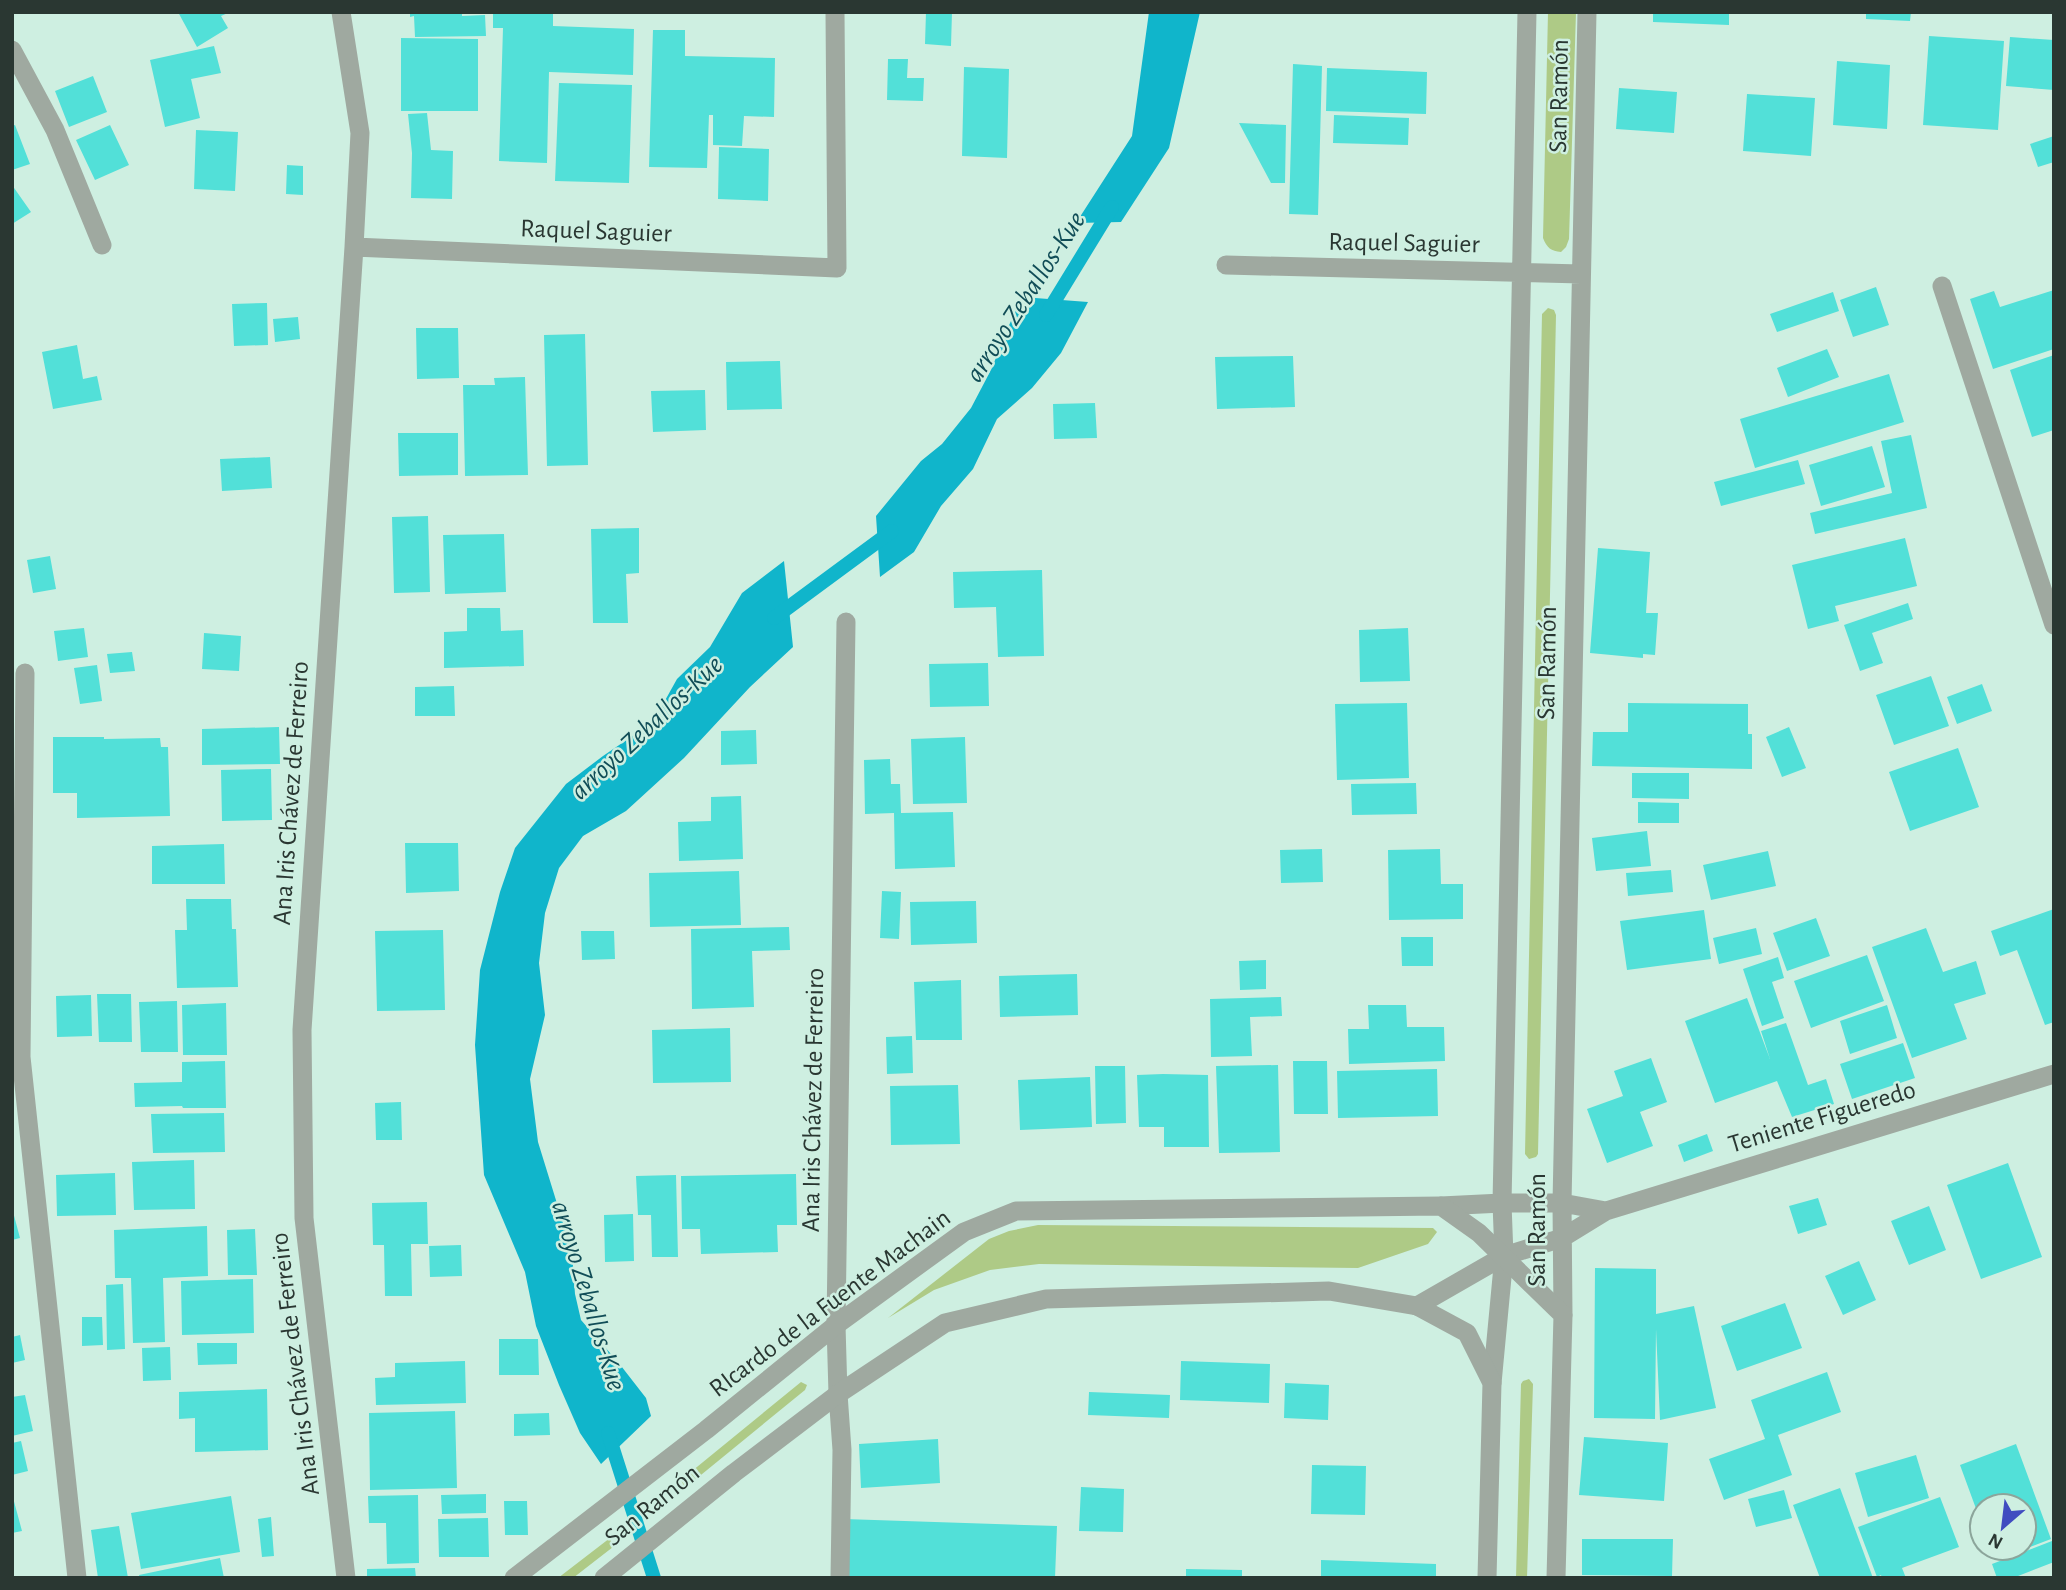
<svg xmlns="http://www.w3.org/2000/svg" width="2066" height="1590" viewBox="0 0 2066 1590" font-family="'Alegreya Sans',sans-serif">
<rect width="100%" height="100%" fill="#ceefe1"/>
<!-- green -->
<path fill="#aeca86" d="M1548,12h28l-7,227 -3,8 -5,5c-10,-1 -14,-4 -18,-14z
M1548,308l6,2 2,5 -18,839 -2,3 -7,2 -4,-5 17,-840z
M1038,1225l395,3 4,4 -9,12 -70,24 -319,-4 -49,6 -56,20 -46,28 101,-79 20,-8z
M1529,1379l4,5 -6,194h-11l5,-194 2,-3z
M801,1382l6,3 -2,5 -120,98 -4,-8z
M610,1538l3,9 -40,31h-15z"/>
<!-- water -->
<path fill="#10b5cb" d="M1149,12h51l-31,136 -48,74 -45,1 56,-87z
M1022,297l66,5 -27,51 -29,35 -35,31 -24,50 -32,37 -27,46 -34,25 -4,-61 45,-55 21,-17 29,-36 21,-40 13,-34z
M784,561l9,86 -43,40 -66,71 -58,53 -43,25 -24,32 -14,45 -6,50 6,52 -15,64 8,63 34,110 3,42 6,26 37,42 28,36 5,18 -50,48 -21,-31 -21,-48 -23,-59 -11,-54 -41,-97 -9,-130 5,-75 20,-78 15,-44 51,-64 37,-28 50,-34 24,-43 33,-32 32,-54z"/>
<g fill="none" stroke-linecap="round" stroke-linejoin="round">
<!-- stream -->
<path stroke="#10b5cb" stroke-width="14" d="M1046,315l66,-108
M774,618l118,-87
M608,1433l46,145"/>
</g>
<!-- building -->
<path fill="#52e0d8" d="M178,12h52l-9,4 7,12 -31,19z
M410,12h52v4l23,-1 1,21 -71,1 -1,-21 -4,1z
M493,12h60v14l81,3 -1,46 -84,-3 -2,91 -48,-2 4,-133h-10z
M926,12h26l-1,34 -26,-2z
M1653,12h76v13l-76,-3z
M1866,12h45l-1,9 -44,-2z
M653,30h32v26l90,2 -1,59 -30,-1 -2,30 -29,-1v-30h-4l-2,53 -58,-1z
M1929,36l75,5 -6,89 -75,-5z
M2010,37l44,3v50l-48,-4z
M401,38l77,1v72h-77z
M214,46l7,27 -30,6 9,39 -35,9 -15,-67z
M888,59h20l-1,19h17l-1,23 -36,-1z
M1837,61l53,4 -3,64 -54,-4z
M1293,64l29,2 -4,149 -29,-1z
M964,67l45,2 -2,89 -45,-2z
M1327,68l100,4 -1,42 -100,-3z
M93,76l14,36 -38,15 -14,-36z
M559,83l73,2 -3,98 -74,-2z
M1619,88l58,4 -3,41 -58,-4z
M1747,94l68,4 -4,58 -68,-5z
M427,113l4,37 22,1 -1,48 -41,-1 1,-45 -4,-39z
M1334,115l75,3 -1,27 -75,-2z
M1239,123l47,2 -1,58h-14z
M15,125l15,39 -18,6v-44z
M110,125l19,40 -34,15 -19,-40z
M196,130l42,2 -3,59 -41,-2z
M2054,136v26l-16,5 -8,-23z
M719,147l50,2 -1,52 -50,-2z
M287,165l16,1v29l-17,-1z
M12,185l19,27 -19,12z
M1876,287l13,38 -36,12 -13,-37z
M2054,290v59l-61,20 -23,-70 24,-8 6,16z
M1833,292l6,19 -62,21 -7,-18z
M267,303l1,42 -34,1 -2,-42z
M298,317l2,22 -25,3 -2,-23z
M416,328h42l1,50 -42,1z
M585,334l3,131 -41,1 -3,-131z
M77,345l6,34 14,-3 5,24 -49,9 -11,-57z
M1827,349l12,28 -51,20 -11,-29z
M2054,355v75l-22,7 -22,-67z
M1293,356l2,51 -78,2 -2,-52z
M780,361l2,48 -55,1 -1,-48z
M1889,374l15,48 -149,46 -15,-49z
M525,377l3,98 -63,1 -2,-91h32l-1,-7z
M705,390l1,40 -53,2 -2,-41z
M1095,403l2,35 -43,1 -1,-35z
M398,433h60v42l-59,1z
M1911,435l16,73 -112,26 -5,-21 82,-20 -11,-52z
M1872,446l13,41 -64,19 -12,-41z
M270,457l2,31 -50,3 -2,-32z
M1798,460l7,24 -84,22 -7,-24z
M428,516l2,76 -36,1 -2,-76z
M639,528v45l-13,1 2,49h-35l-2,-94z
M504,534l2,58 -61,2 -2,-59z
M1905,538l12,48 -82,20 4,15 -31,8 -16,-64z
M1598,548l52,4 -4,61h12l-3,42 -12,-1v4l-53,-5z
M50,556l6,33 -23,4 -6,-33z
M1042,570l2,86 -46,1 -2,-50 -42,1 -1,-36z
M1908,603l5,16 -41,14 11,30 -23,8 -16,-46z
M467,608h33l1,23 22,-1 1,36 -80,2v-36l23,-1z
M84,628l4,29 -30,4 -4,-30z
M1408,628l2,53 -50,1 -1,-52z
M204,633l37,3 -2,35 -37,-2z
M132,652l3,19 -25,2 -3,-19z
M988,663l1,43 -59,1 -1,-43z
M97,665l5,36 -22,3 -6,-36z
M1931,676l18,50 -55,19 -18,-50z
M1982,684l10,27 -35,13 -10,-27z
M454,686l1,30h-40v-29z
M1407,703l2,75 -72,2 -2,-76z
M1628,703l120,1v30h4v35l-160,-3 1,-34h35z
M279,727l1,37 -78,1v-36z
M1789,727l17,41 -24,9 -16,-40z
M756,730l1,34 -36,1v-34z
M53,737h51v2l56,-1 1,9h7l2,69 -93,2v-25h-24z
M965,737l2,66 -54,1 -2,-65z
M1958,748l21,59 -69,24 -21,-59z
M890,759l1,25h9l1,29 52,-1 2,55 -60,2 -1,-56 -29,1 -1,-54z
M271,769l1,51 -50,1 -1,-51z
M1632,773h57v26l-57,-1z
M1416,783l1,31 -65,1 -1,-31z
M741,796l2,63 -64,2 -1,-39 33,-1v-24z
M1638,802l41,1v20h-41z
M1647,831l4,35 -55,5 -4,-33z
M405,843h53l1,48 -53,2z
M224,844l1,40h-73v-38z
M1322,849l1,33 -42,1 -1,-33z
M1440,849l1,35h22v35l-74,1 -1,-70z
M1768,851l8,35 -65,14 -8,-35z
M1671,870l2,22 -45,4 -2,-23z
M739,871l2,54 -91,2 -1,-54z
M882,891l19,1 -2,47 -19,-1z
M186,899h45l1,30h4l2,58 -61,1 -2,-58h12z
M976,901l1,42 -66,2 -1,-43z
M2054,909v113l-9,3 -28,-75 -17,6 -9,-25z
M1704,910l7,49 -84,11 -7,-49z
M1816,918l14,38 -43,15 -14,-38z
M789,927l1,23 -38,1 2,56 -62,2 -1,-80z
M1756,928l6,26 -43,10 -6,-26z
M1926,928l17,44 33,-11 10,33 -32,10 13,35 -55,19 -40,-111z
M443,930l2,80 -68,1 -2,-80z
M581,931h33l1,28 -33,1z
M1401,937h32v29h-31z
M1867,955l17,46 -73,27 -17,-47z
M1778,957l6,21 -12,4 12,36 -22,8 -19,-57z
M1266,960v29l-26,1 -1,-29z
M1077,974l1,41 -78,2 -1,-41z
M961,980l1,60h-46l-2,-58z
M97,994h34l1,48h-33z
M91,995l1,41 -35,1 -1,-41z
M1281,997l1,19 -32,1 2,39 -41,1 -1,-58z
M1747,998l23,61 -9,-28 25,-8 22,62 18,-6 8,25 -42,13 -15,-36 -62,22 -30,-82z
M177,1001l1,51h-37l-2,-50z
M226,1003l1,52h-44l-1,-50z
M1368,1005h38l1,22h37l1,34 -96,3 -1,-35h21z
M1887,1005l10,33 -47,16 -10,-33z
M730,1028l1,54 -78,1 -1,-53z
M912,1036l1,37 -26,1 -1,-37z
M1903,1043l12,35 -63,21 -12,-35z
M1651,1058l16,44 -27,10 13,34 -46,17 -20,-54 36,-13 -9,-25z
M225,1061l1,47h-43l-1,-2 -47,1 -1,-24 48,-1v-20z
M1293,1061h34l1,53h-34z
M1278,1065l2,87 -61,1 -3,-87z
M1095,1066h30l1,57 -30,1z
M1437,1069l1,47 -100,2 -1,-47z
M1163,1074l45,1 1,72h-45v-20h-25l-2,-52z
M1090,1077l2,50 -72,3 -2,-50z
M958,1085l2,59 -69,1 -1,-59z
M401,1102l1,38h-26l-1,-37z
M224,1113l1,39 -72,1 -2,-39z
M1707,1134l6,17 -29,11 -6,-17z
M194,1160l1,49 -61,1 -2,-48z
M2008,1163l34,94 -61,22 -34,-94z
M115,1173l1,42 -59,1 -1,-41z
M796,1174l1,51h-20l1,27 -77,2 -1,-25h-18l-1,-53z
M676,1175l2,82h-26l-1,-42h-13l-2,-39z
M1818,1198l9,27 -29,9 -9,-28z
M427,1202l1,42h-17l1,52h-27l-1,-51h-11l-1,-42z
M1929,1206l17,44 -37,15 -18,-44z
M12,1208l8,30 -8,2z
M633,1214l1,47 -29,1 -1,-47z
M207,1226l1,50 -45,2 2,64 -32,1 -2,-65h-16l-1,-48z
M255,1229l2,46h-29l-1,-45z
M461,1245l1,31 -32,1 -1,-31z
M1859,1261l17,39 -33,15 -18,-39z
M1595,1268l61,1v45l38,-8 22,102 -56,12 -4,-91 -1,90 -61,-1z
M253,1279l1,54 -72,2 -1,-54z
M123,1284l2,65 -18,1 -1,-65z
M1785,1303l17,45 -65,23 -16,-45z
M82,1317h20l1,28 -21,1z
M20,1335l5,25 -13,3v-26z
M499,1339h39l1,36h-40z
M197,1343h40v21l-39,1z
M170,1347l1,33 -28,1 -1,-33z
M465,1361l1,42 -90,2 -1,-27 20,-1v-14z
M1181,1361l89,3 -1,39 -89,-3z
M1827,1372l14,40 -63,23 14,40 -68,25 -15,-41 56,-20 -14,-39z
M1285,1383l44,2 -1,35 -44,-2z
M267,1389l1,61 -73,2v-34l-16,1v-27z
M1089,1392l81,3 -1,23 -81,-3z
M25,1395l8,36 -21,5v-39z
M455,1411l2,77 -87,2 -1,-77z
M549,1413l1,22 -36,1v-22z
M1584,1437l84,6 -4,58 -85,-6z
M938,1439l2,44 -79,5 -2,-44z
M21,1441l7,30 -16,4v-32z
M2016,1444l35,95 -56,21 -5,-12h34v-42h-42v19l-22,-60z
M1916,1455l13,43 -61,19 -13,-44z
M1312,1465l54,1 -1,49 -54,-1z
M1081,1487l43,2 -1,43 -44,-1z
M1840,1488l33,90h-53l-27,-73z
M1784,1490l8,28 -36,9 -8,-28z
M12,1494l10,37 -10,2z
M486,1494v19l-44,1 -1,-19z
M418,1495l1,68 -32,1 -1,-41h-17l-1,-27z
M231,1496l9,56 -99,17 -10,-56z
M1940,1497l19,50 -57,21 4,10h-24l-1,-3 -4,2 -19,-50z
M504,1501h23l1,34h-23z
M271,1517l3,39 -12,1 -4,-38z
M488,1518l1,39h-50l-1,-38z
M844,1519l213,7 -2,52h-212z
M119,1526l9,52h-30l-7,-48z
M1582,1539h91l-1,37 -90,-1z
M2052,1541l2,5v16l-41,16h-16l-5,-14z
M220,1558l4,20h-84l-1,-3z
M1321,1560l115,4v14h-115z
M415,1568l1,10h-49v-9z
M1186,1569l56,1v8h-56z"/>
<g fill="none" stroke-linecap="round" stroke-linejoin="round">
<!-- service -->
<path stroke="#9fa9a0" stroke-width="19" d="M12,50l43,80 47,115
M25,673l-4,384 56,521"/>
<!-- minor -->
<path stroke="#9fa9a0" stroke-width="19" d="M341,12l19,121 -6,114 -52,783 2,188 42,360
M354,247l483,21 -2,-256
M1226,265l355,9
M1942,286l112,339
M1441,1206l61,-3h60l44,8
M1417,1306l87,-50 58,-18 44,-27 448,-137
M1563,1315l-1,-112 25,-1191
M1492,1383l12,-127 -2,-53 25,-1191
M840,1578l2,-128 -4,-56 -2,-69 10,-703"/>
<!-- tertiary -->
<path stroke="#9fa9a0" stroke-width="19" d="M514,1578l192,-148 130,-105 128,-93 52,-21 425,-5 38,27 84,82 -7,263
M604,1578l130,-105 104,-79 107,-71 101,-24 283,-8 88,15 50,27 25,50 -5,195"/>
</g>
<g text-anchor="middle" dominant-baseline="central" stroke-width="5" stroke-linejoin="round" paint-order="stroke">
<!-- street labels -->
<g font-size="26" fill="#2a3732" stroke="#ceefe1">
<text transform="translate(1559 96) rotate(-89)">San Ramón</text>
<text transform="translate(596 231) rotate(2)">Raquel Saguier</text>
<text transform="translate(1404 243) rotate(1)">Raquel Saguier</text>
<text transform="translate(1547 663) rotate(-89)">San Ramón</text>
<text transform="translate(291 793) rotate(-86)">Ana Iris Chávez de Ferreiro</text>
<text transform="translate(813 1100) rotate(-89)">Ana Iris Chávez de Ferreiro</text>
<text transform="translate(1822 1117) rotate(-17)">Teniente Figueredo</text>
<text transform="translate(1537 1230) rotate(-90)">San Ramón</text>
<text transform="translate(830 1303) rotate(-37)">RIcardo de la Fuente Machain</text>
<text transform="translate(295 1364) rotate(-97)">Ana Iris Chávez de Ferreiro</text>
<text transform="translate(652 1505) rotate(-39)">San Ramón</text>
</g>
<!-- water labels -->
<g font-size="28" font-style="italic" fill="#114d57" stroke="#ceefe1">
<text transform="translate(1026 297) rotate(-57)">arroyo Zeballos-Kue</text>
<text transform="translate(647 728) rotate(-43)">arroyo Zeballos-Kue</text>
<text transform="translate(588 1296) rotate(73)">arroyo Zeballos-Kue</text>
</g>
</g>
<!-- border -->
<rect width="2066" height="1590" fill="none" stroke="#2a3732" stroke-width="28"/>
<!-- north arrow -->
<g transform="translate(2003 1527) rotate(208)"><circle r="33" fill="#ceefe1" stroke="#8ca59b" stroke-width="2"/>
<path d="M0-5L12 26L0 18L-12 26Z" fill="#404cc0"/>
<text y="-10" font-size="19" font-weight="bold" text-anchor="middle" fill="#2a3732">N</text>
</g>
</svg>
